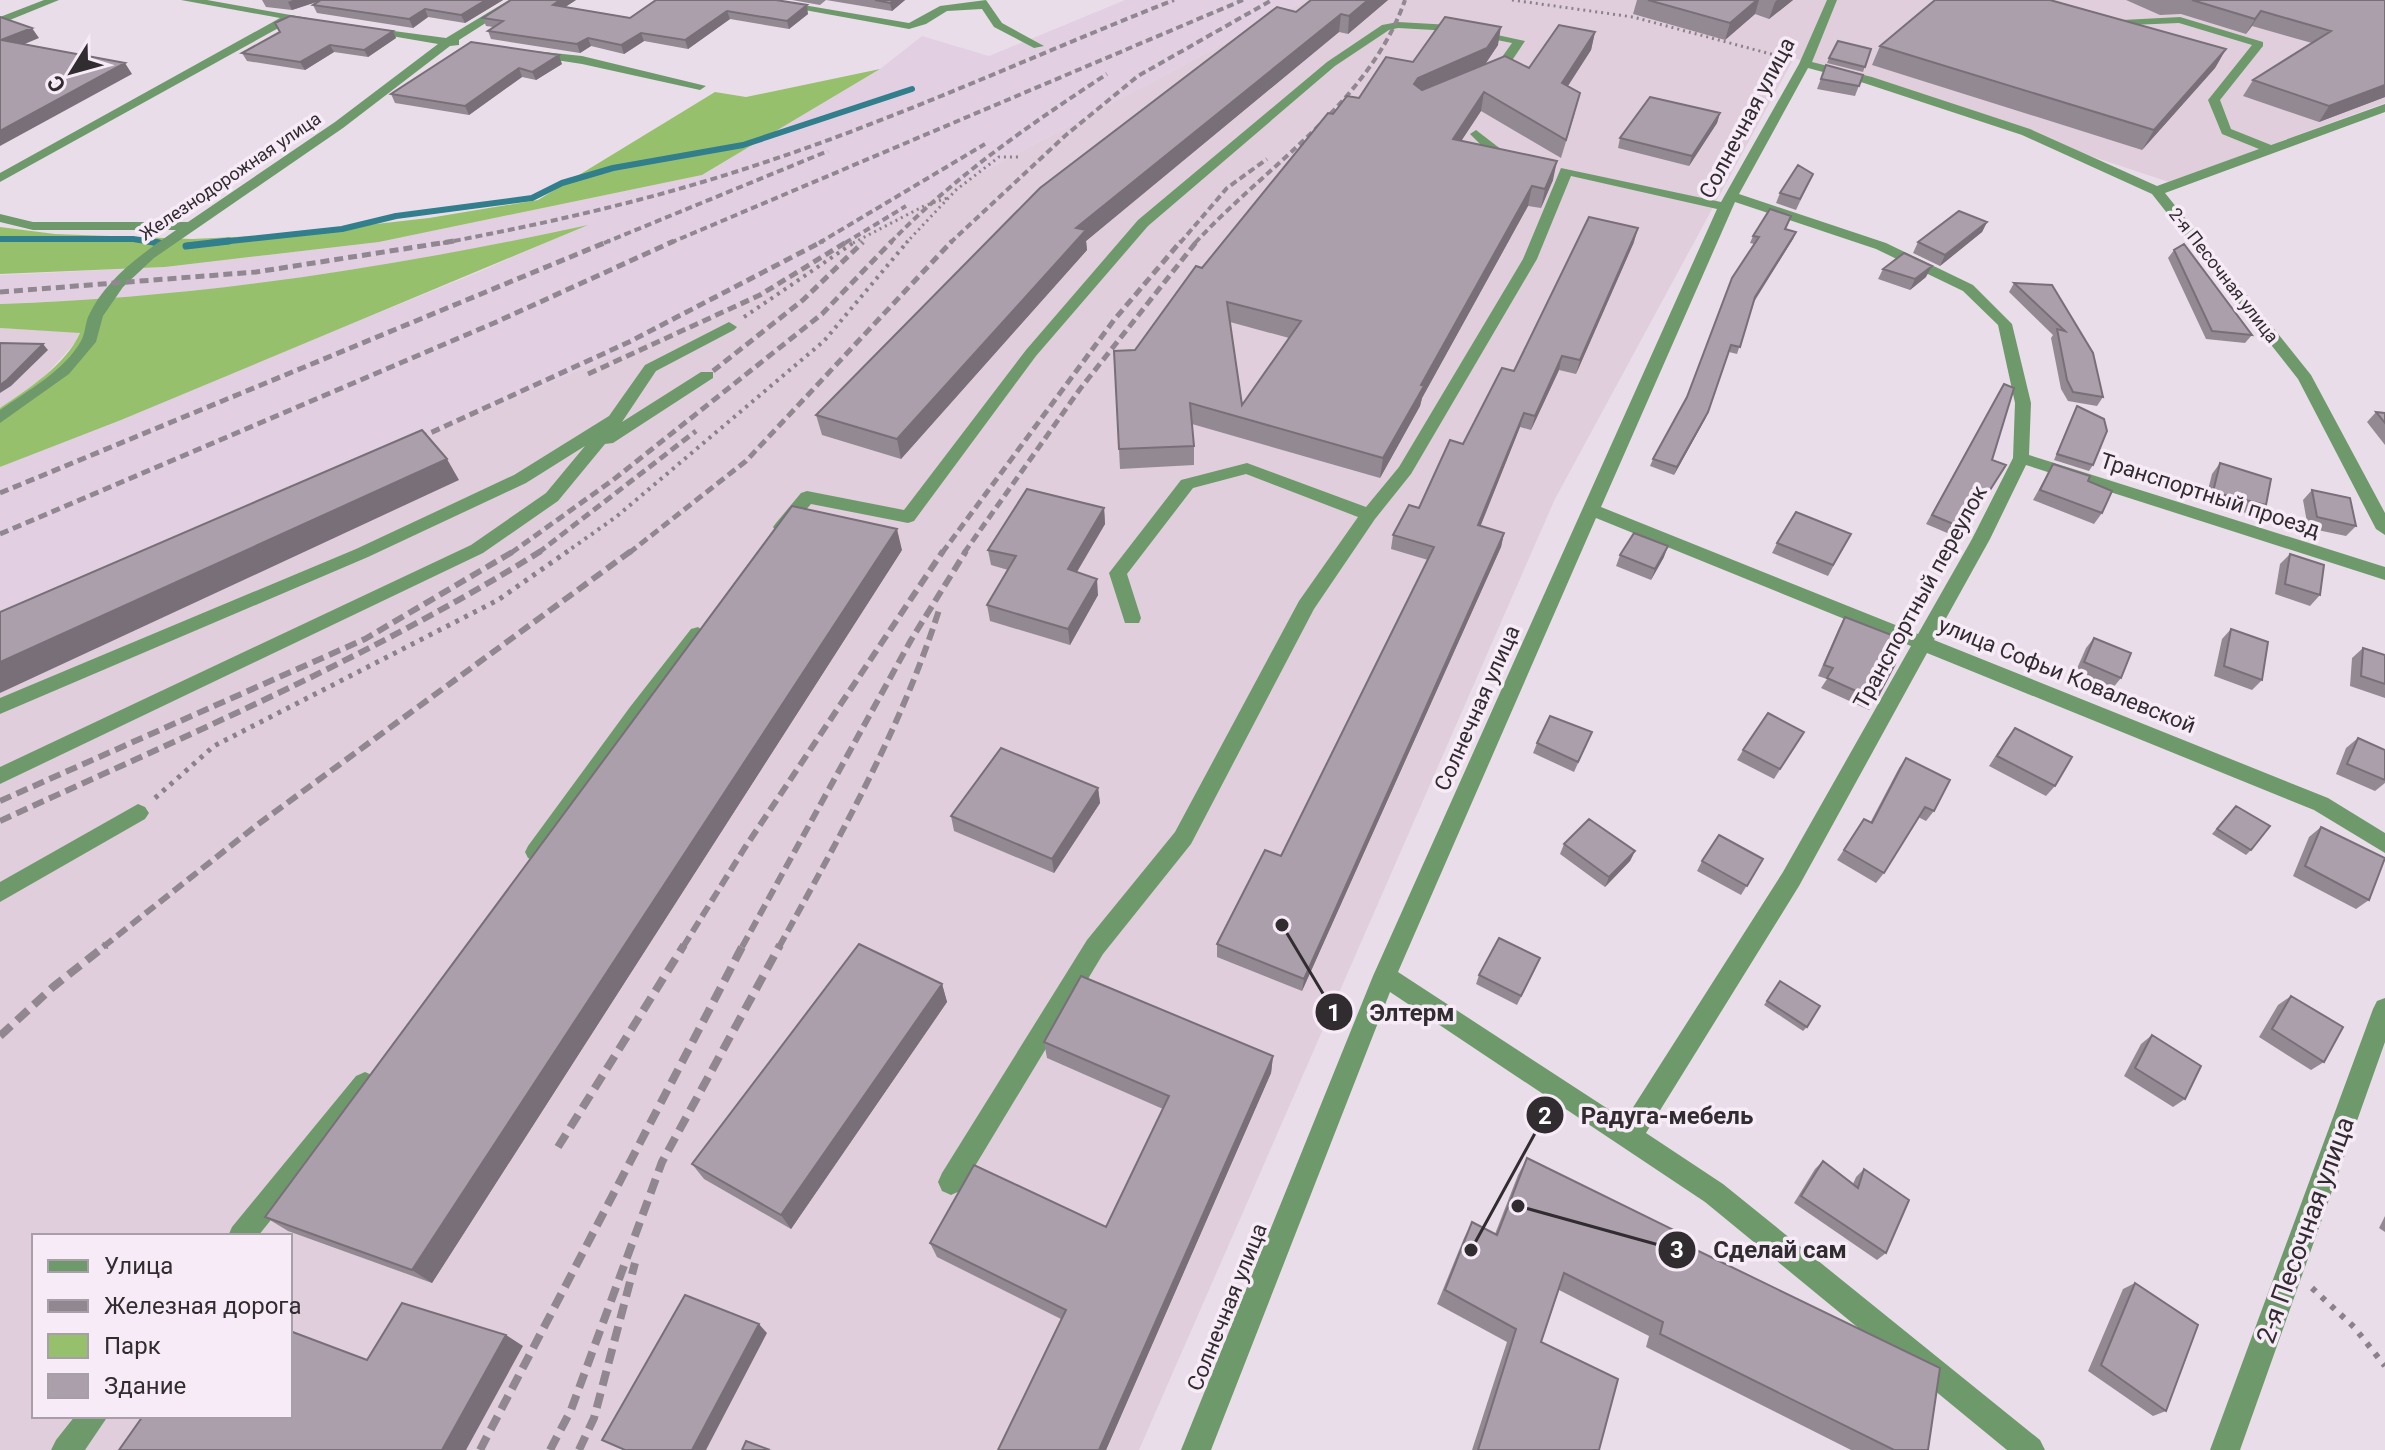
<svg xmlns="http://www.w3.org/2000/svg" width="2385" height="1450" viewBox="0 0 2385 1450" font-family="Roboto,sans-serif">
<rect width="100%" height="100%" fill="#eaddea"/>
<!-- built -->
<path fill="#e2d0e2" d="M1125,0h181l-580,308 -726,308v-149l481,-196 102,-45 -133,29 -186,28 -133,15 -131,6v-29l165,-8 214,-25 323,-67 178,-106 42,-33 67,20z"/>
<!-- industrial -->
<path fill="#e1cedc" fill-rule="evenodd" d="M1306,0h1079v103l-216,79 -375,-124 -239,441 -416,951h-1139v-834l726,-308zM34,1236h256v180h-256z
M0,328l80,4 -5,11 -32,35 -43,30z"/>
<!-- green -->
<path fill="#97c06d" d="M880,69l-178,106 -323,67 -214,25 -165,7v-47l55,7 137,5 86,-4 151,-17 109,-18 177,-108 31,5z
M588,225l-467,195 -121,47v-59c29,-20 65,-42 80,-75l-80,-5v-24c199,-6 394,-37 588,-79z"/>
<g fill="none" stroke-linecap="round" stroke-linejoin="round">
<!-- stream-far1 -->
<path stroke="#317e8c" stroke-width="6" d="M0,239h133l26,4
M211,243l131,-14 54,-13 136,-18 30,-15 51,-15 130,-23 169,-56"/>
<!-- stream -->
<path stroke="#317e8c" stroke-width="7" d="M148,241l11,2
M186,246l43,-5"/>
<!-- path-far3 -->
<path stroke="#8a818a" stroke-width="3" stroke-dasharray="2 4" stroke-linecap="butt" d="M1512,0l121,17 149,40
M853,243l71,-37 23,-8
M906,243l50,-53 43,-33h22"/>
<!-- path-far2 -->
<path stroke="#8a818a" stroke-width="4" stroke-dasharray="3 5" stroke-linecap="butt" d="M744,317l112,-76
M565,553l51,-36 208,-176 84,-100"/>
<!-- path-far1 -->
<path stroke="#8a818a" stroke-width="5" stroke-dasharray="4 6" stroke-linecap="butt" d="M155,798l59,-52 284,-146 70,-49"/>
<!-- path -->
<path stroke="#8a818a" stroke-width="6" stroke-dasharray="5 8" stroke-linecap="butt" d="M2312,1288l42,39 31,39"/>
<!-- minor -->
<path fill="#6e9a6b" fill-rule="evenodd" d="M44,0h15l-59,24v-7z
M181,0h26l112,20 -6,3 -20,-3 -293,162v-9l280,-155z
M509,0h13l-63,40v5l-9,1 -107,82 -189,130 -31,29 -20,29 -7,26 -27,32 -69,49v-13c27,-19 64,-39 81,-69 4,-7 4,-16 7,-24 17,-38 55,-64 88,-87h-143l-33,-8v-8l33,8h155l147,-100 103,-78 -70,-12 -6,-3 2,-2 82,11z
M749,0h25l135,23 31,-17 46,-6 16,23 42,23 -10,2 -40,-21 -12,-18 -35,2 -21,13 -17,5z
M1827,0h10l-25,62 60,15 158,52 127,57 102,-37 -37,-15 -14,-34 44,-55 -73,-22 -72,3 -6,-3 2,-2 77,-4 83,25v4l-43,54 11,29 40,16 114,-41v8l-220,81 146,182 74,138v22l-9,-6 -78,-150 -146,-185 -130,-59 -158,-52 -56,-15 -69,126 147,49 87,42 39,39 19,79 -2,52 356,112v13l-359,-115 -36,74 -56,101 394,158 57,35v20l-71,-43 -387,-157 -128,233 -153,247 77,51 317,256 5,10h-38l-302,-248 -315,-210 -179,458h-30l192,-474 344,-767 -146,-33 -34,83 -126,215 -36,45 -61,90 -123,235 -88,110 -143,237 -9,4 -9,-4 -4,-9 4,-9 145,-233 88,-108 124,-231 59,-84 -112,-43 -53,14 -66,86 14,44 -2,5h-14l-16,-50 72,-93 66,-17 119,44 33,-40 124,-208 38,-91 160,34 78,-138zM1735,202l141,47 87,42 35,34 17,78 -2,55 -41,81 -54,95 -317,-127zM1596,518l315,128 -128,226 -158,248 -227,-148z
M1398,22l53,3 74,16c-11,16 -20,36 -42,35v-6l14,-6 15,-21 -61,-12 -53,-3 -9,2 -54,36 -187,160 -112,130 -122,165 -6,2 -97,-19 -23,27h-12l-3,-4 3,-4 25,-30 6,-2 97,19 122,-160 112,-130 189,-158 55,-37z
M534,51l48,5 124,30 -6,4 -118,-26 -52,-8v-4z
M1476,130l26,20 20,8 -6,4 -24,-6 -22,-22z
M729,322l8,5 -3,3 -78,41 -34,51 79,-50h12v6l-100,65 -8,1 -47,57 -75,52 -483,231v-17l471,-222 75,-52 39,-47 -59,37 -158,74 -368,157v-16l356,-149 158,-74 95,-59 36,-51z
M698,627l9,7 -2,5 -61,78 -100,141 -8,3 -8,-3 -3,-6 3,-6 102,-139 61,-78z
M138,804l7,3 4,6 -4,6 -145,83v-20z
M2385,998v44l-145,408h-30l163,-441 4,-8z
M365,1072l9,4 3,8 -3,8 -116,144h-30l4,-9 124,-151z
M75,1416h33l-23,34h-34l5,-10z"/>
<!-- rail-far3 -->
<path stroke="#908790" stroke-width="4" stroke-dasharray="7 4" stroke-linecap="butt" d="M443,243c100,-19 199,-41 295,-72 149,-47 291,-114 436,-171
M604,243l224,-92
M670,243l573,-243
M819,243l166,-99
M845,243l61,-37
M890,243c65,-67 139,-118 217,-169
M950,243l116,-108 72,-59 134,-76
M1180,243l47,-55 40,-29
M1195,243c72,-78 174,-140 210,-243"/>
<!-- rail-far2 -->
<path stroke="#908790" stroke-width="5" stroke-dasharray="9 5" stroke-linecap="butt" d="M0,292l256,-20 198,-31
M713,371l90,-71 60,-58
M588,374l172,-79 88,-54
M406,444l223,-102 194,-101
M0,493l609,-252
M0,534l494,-211 180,-82
M511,553l102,-73 209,-166 70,-73
M538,553l158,-122
M629,553l117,-92 206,-220
M942,553l172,-233 67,-79
M964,553l116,-164 117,-148"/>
<!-- rail-far1 -->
<path stroke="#908790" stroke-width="6" stroke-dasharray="12 6" stroke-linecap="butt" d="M0,801l365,-162 149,-88
M0,821c183,-84 370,-163 541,-270
M103,947l154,-122 374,-274
M683,947l61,-98 199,-298
M742,947l169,-307 55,-89
M779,947c60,-109 122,-218 160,-337"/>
<!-- rail -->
<path stroke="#908790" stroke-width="8" stroke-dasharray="15 8" stroke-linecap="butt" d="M0,1036l53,-49 53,-42
M558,1147l126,-202
M480,1450l263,-505
M550,1450l21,-40 91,-248 118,-217
M579,1450l15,-32 41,-155"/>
</g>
<!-- wall -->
<path fill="#938993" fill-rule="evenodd" d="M262,0h241l-38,23 -37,-6 -15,11 -96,-15 -4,-8 5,-4 -26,9 -26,-3z
M576,0l-11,7 65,11 26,-18 152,14 -19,15 -59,-10 -42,30 -44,-8 -20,13 -33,-8 -11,7 -89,-14 -3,-8 5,-4 -7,-1 -3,-8z
M792,0h34l-6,5z
M826,0h79l-13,11z
M1311,0h77l-40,34 -9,-2 -253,209 1,9 -186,209 -79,-24 -6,-20z
M1637,0h156l-24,19 -14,-5 -30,26 -92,-26z
M2126,0h259v97l-66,25 -76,-26 10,-16 59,-37 -60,-17 -6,8 -65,-20 -21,1z
M393,31l3,7 -28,19 -34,-5 -29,18 -58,-9 -5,-8 38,-21z
M1595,32l-4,18 -23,36 7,26 -14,46 -80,-47 -20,30 92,39 -12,28 -13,-2 -106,192 -2,8 -40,72 -188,-54 2,22v19l-74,4 -6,-118 21,-1 67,-82 131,-154 26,-16 54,-36 85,-17 -13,19 44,4zM1230,322l59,16 -47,67z
M471,42l91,22 -26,16 -14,-3 -53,38 -74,-12 -4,-9z
M1880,46l346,3 -11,19 -73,82 -270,-85z
M1871,49l-8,23 -36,-9 2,-5z
M1826,65l37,10 -8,21 -38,-7z
M1720,113l-3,10 -28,43 -71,-18 2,-10z
M1813,174l-17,36 -20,-7 4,-10z
M1791,216l-5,13 10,3 -3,7 -39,63 -17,52 -8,-2 -24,67 -31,56 -24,-9 3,-7 34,-62 67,-153 -4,-1 3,-7z
M1987,222l-5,10 -42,34 -27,-13 5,-11z
M1634,242l-58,132 -17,-4 -28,60 -11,-3 -40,99 24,7 -3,14 -199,444 -85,-34v-13l64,-88 147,-296 -37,-11 2,-14 26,-27 95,-137z
M2174,250l78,85 -7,8 -39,-4 -38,-81z
M1883,269l43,8 -16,13 -32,-11z
M2014,283l79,70 10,44 -6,9 -29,-5 -7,-12 -10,-51 2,-3 -44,-43z
M2004,384l-12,76 14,5 -47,73 -33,-14z
M2077,406l16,59 -4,6 -35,-11 20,-48z
M2376,412l9,1v32l-18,-23z
M2220,463l46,42 -9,11 -52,-14 7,-28z
M2053,464l49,49 -8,11 -61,-24z
M2312,490l44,36 -10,10 -38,-8 -5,-28z
M1104,508l1,16 -28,48 21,23 -28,50 -80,-24 -3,-16 21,-35 -17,-5 -3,-15z
M1851,534l-23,42 -56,-23 5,-10z
M902,550l-470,733 -144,-52 -23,-14z
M2290,554l30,41 -10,11 -35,-12 5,-30z
M1620,555l44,2 -13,23 -35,-14z
M1845,617l40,43 -9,40 -7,10 -48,-22 6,-9 -9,-3 21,-48z
M2231,629l31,51 -10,10 -38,-14 8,-37z
M2094,638l27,40 -9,11 -37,-16 11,-25z
M2363,648l22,7v43l-35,-12 2,-28z
M2015,728l40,58 -9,10 -57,-30 18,-28z
M1592,732l-18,40 -41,-19 4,-10z
M1804,732l-30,47 -37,-19 6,-10z
M2358,738l27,12v33l-10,8 -39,-17 10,-26z
M1906,758l28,53 -8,10 -8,-4 -34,56 -8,10 -39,-23 27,-41 6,4 29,-55z
M1098,788l2,15 -46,70 -100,-42 -3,-15z
M2236,806l15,44 -5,5 -34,-21z
M2321,827l48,73 -13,9 -63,-33 16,-39z
M1564,844l71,7 -5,10 -25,26 -45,-33z
M1763,859l-22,36 -44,-24 5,-10z
M1536,967l-19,38 -41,-21 3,-9z
M1780,981l27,46 -4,4 -39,-26z
M942,984l5,18 -156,227 -87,-50 -12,-15z
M2291,996l33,66 -13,8 -52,-33 19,-32z
M2152,1035l33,64 -12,8 -49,-31 17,-32z
M1044,1042l229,14 -2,17 -165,377h-108l63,-131 -124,-62 -7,-14 176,-16 57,-118 -116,-51z
M1527,1158l157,86 244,206h-77l-205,-103 3,-11 -90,-46 -18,52 58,108h-127l35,-108 -70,-38 27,-66 8,-16 23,12 23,-59z
M1823,1161l30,23 3,-7 8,-8 22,84 -9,7 -83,-57 21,-34z
M2385,1216v16l-6,-4z
M2135,1283l31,128 -13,5 -65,-45 35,-82z"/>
<!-- shaded-wall -->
<path fill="#786f78" d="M293,0h30l-31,10 -4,-8z
M486,0h17l-38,23 -4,-8z
M560,0h16l-20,13 -3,-8z
M894,0h11l-13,11 -2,-8z
M1368,0h20l-40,34 1,-18z
M1757,0h2l-4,14 -30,26 5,-17z
M1777,0h16l-24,19 6,-17z
M807,5l1,9 -19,15 -2,-8z
M425,9l3,8 -15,11 -4,-9z
M727,11l3,8 -42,30 -3,-9z
M2261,11l-9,15 -6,8 9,-15z
M1341,14l-2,18 -253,209 1,9 -186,209 -4,-20 179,-211z
M1501,27l-3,18 -14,21 -68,30 -2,-12 4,-6z
M32,28l7,10 -31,13 -7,-11z
M393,31l3,7 -28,19 -4,-7z
M1595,32l-4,18 -33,51 4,-18z
M641,33l3,8 -20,13 -3,-9z
M588,38l3,8 -11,7 -3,-9z
M330,45l4,7 -29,18 -5,-8z
M2226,49l-11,19 -73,82 12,-20z
M559,55l3,9 -26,16 -4,-8z
M125,63l7,11 -132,72v-15z
M519,68l3,9 -53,38 -4,-9z
M2385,85v12l-66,25 10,-16z
M1484,92l-3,19 -31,47 3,-19z
M1720,113l-3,10 -28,43 3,-10z
M1557,161l-4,19 -12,28 4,-19z
M1532,186l-4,20 -106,192 -2,8 -40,72 3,-20 38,-73z
M1987,222l-5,10 -42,34 5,-11z
M1638,228l-4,14 -58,132 4,-14z
M1796,232l-3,7 -41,65 3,-7z
M1932,266l-6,11 -16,13 5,-11z
M43,344l5,6 -37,36 -11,7v-8z
M1562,356l-3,14 -28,60 4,-14z
M1708,412l-3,7 -31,56 3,-8z
M1524,413l-4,14 -45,113 3,-15z
M447,459l12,21 -459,213v-31z
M1104,508l1,16 -36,61 -1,-16z
M897,529l5,21 -470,733 -20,-13z
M1504,533l-3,14 -199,444 2,-12z
M1668,546l-4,11 -13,23 4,-11z
M1097,579l1,16 -28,50 -2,-16z
M1098,788l2,15 -46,70 -2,-14z
M1635,851l-5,10 -25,26 4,-10z
M942,984l5,18 -156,227 -10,-14z
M1273,1056l-2,17 -165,377h-7z
M759,1324l8,9 -61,117h-14z
M506,1335l17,11 -57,104h-24z"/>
<!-- building -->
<path fill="#ab9fab" stroke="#786f78" stroke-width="2" fill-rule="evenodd" d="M321,0h165l-25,15 -36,-6 -16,10 -96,-14z
M511,0h49l-7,5 77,13 26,-18h120l31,5 -20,16 -60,-10 -42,29 -44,-7 -20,12 -33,-7 -11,6 -89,-13 15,-10 -20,-3z
M875,0h19l-4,3z
M1311,0h57l-19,16 -8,-2 -265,214 10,2 -189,209 -81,-24 224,-227 237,-181 19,5z
M1648,0h109l-27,23z
M1935,0h115l176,49 -72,81 -274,-84z
M2192,0h193v85l-56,21 -76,-26 78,-49 -70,-20 -6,8z
M290,16l103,15 -29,19 -34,-5 -30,17 -58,-9 38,-21 -5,-9z
M0,17l32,11 -31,12 124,23 -125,68z
M1445,17l56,10 -14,21 -69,30 -4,6 8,6 83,-34 24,12 30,-43 36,7 -33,51 18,10 -14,47 -82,-48 -31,47 104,22 -12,28 -13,-3 -111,199 3,1 -41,72 -193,-55 4,43 -75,3 -5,-98 21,-1 61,-84 6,2 126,-155 5,1 14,-18 12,2 27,-41 27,5zM1227,302l74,19 -59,84z
M1838,41l33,8 -6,18 -36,-9z
M471,42l88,13 -27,17 -13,-4 -54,38 -74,-12z
M1826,65l37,10 -4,11 -38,-7z
M1650,97l70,16 -28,43 -72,-18z
M1798,165l15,9 -13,25 -20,-6z
M1770,209l21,7 -6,13 11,3 -41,65 -15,50 -9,-2 -23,67 -31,55 -24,-8 34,-62 45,-119 27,-41 -6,-1z
M1959,211l28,11 -42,33 -27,-13z
M1589,217l49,11 -58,132 -18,-4 -27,60 -11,-3 -46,112 26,8 -200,446 -87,-35 48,-94 16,6 153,-309 -41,-12 16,-30 10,3 31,-68 13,4 39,-76 12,3z
M2184,244l68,91 -40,-4 -38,-81z
M1904,253l28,13 -17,13 -32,-10z
M2014,283l38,2 41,68 10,44 -30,-5 -6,-12 -10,-51 8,2z
M0,343l43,1 -36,36 -7,5z
M2004,384l10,4 -22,72 14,5 -41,64 -33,-14z
M2077,406l27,13 3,12 -14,34 -36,-11z
M2376,412l9,1v10z
M422,430l25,29 -447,203v-50z
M2220,463l51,16 -5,26 -53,-13z
M2053,464l37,12 -2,5 24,10 -10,22 -62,-23z
M1027,489l77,19 -36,61 29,10 -29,50 -81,-24 29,-49 -28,-6z
M2312,490l38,8 6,28 -39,-9z
M792,506l105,23 -485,741 -147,-53z
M1796,512l55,22 -18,31 -56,-22z
M1634,533l34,13 -13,23 -35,-14z
M2290,554l34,11 -4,30 -35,-11z
M1845,617l49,19 -9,24 10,4 -19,36 -49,-22 6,-10 -9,-3z
M2231,629l37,13 -6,38 -38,-14z
M2094,638l37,15 -10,25 -37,-16z
M2363,648l22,7v29l-24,-8z
M1768,713l36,19 -24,37 -37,-19z
M1550,716l42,16 -14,30 -41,-19z
M2015,728l57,29 -17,29 -58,-30z
M2358,738l27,12v30l-38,-16z
M1001,748l97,40 -46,71 -101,-43z
M1906,758l44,22 -16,31 -9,-4 -41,66 -40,-23 20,-31 8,4z
M2236,806l34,20 -19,24 -34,-21z
M1589,819l46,32 -26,26 -45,-33z
M2321,827l64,31 -16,42 -64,-34z
M1719,835l44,24 -16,27 -45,-25z
M1499,938l41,20 -19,38 -42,-21z
M859,944l83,40 -161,231 -89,-51z
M1081,976l192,80 -174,394h-101l68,-140 -136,-67 44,-78 132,62 63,-131 -125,-54z
M1780,981l40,25 -13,21 -40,-26z
M2291,996l52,31 -19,35 -52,-33z
M2152,1035l49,31 -16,33 -50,-31z
M1527,1158l157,77v9l256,124 -12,82h-34l-234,-116 3,-12 -99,-49 -23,69 77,37 -19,71h-121l38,-121 -71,-39 27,-68 25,13z
M1823,1161l35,27 6,-19 45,31 -23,53 -85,-57z
M2135,1283l63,42 -32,86 -65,-46z
M685,1295l74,29 -67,126h-67l-23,-10z
M402,1303l104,32 -64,115h-323l24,-34h147v-85l77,29z
M746,1441l24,9h-28z"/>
<g text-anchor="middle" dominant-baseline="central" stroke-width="7" stroke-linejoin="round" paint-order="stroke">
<!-- far-street labels -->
<g font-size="18" fill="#302c30" stroke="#f7ebf7">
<text transform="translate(230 176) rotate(-34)">Железнодорожная улица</text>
<text transform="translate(2224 275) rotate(52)">2-я Песочная улица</text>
</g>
<!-- street labels -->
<g font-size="22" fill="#302c30" stroke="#f7ebf7">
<text transform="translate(1747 118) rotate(-62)">Солнечная улица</text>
<text transform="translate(2210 495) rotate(18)">Транспортный проезд</text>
<text transform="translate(1920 597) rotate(-61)">Транспортный переулок</text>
<text transform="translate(2067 675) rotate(22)">улица Софьи Ковалевской</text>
<text transform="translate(1477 708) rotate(-66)">Солнечная улица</text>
<text transform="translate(1227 1307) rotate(-68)">Солнечная улица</text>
</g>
<!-- near-street labels -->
<g font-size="26" fill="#302c30" stroke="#f7ebf7">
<text transform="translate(2305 1230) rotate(-70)">2-я Песочная улица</text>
</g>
</g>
<!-- callouts -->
<path fill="none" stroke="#302c30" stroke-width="3" d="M1282 925L1334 1012M1471 1250L1545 1115M1518 1206L1677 1250"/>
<g fill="#302c30" stroke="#f7ebf7" stroke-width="3">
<circle cx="1282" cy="925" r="8"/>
<circle cx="1471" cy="1250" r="8"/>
<circle cx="1518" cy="1206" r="8"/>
<circle cx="1334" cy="1012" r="20"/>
<circle cx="1545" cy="1115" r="20"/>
<circle cx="1677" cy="1250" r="20"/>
</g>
<g font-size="24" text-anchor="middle" font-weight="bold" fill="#fff">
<text x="1334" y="1021">1</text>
<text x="1545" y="1124">2</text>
<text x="1677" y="1258">3</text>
</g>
<g font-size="24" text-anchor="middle" font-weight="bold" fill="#302c30" stroke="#f7ebf7" stroke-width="7" stroke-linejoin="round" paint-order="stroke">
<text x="1412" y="1021">Элтерм</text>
<text x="1667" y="1124">Радуга-мебель</text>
<text x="1780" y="1258">Сделай сам</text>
</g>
<!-- legend -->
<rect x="32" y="1234" width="260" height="184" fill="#f7ebf7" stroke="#a79fa7" stroke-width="2"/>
<rect x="48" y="1260" width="40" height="12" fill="#6e9a6b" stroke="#a79fa7" stroke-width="2"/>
<text x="104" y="1274" font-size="24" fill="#302c30">Улица</text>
<rect x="48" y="1300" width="40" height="12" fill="#908790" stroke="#a79fa7" stroke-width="2"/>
<text x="104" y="1314" font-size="24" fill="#302c30">Железная дорога</text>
<rect x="48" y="1334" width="40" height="24" fill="#97c06d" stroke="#a79fa7" stroke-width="2"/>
<text x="104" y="1354" font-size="24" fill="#302c30">Парк</text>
<rect x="48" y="1374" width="40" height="24" fill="#ab9fab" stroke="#a79fa7" stroke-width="2"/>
<text x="104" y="1394" font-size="24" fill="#302c30">Здание</text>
<!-- north arrow -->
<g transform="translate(72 72) rotate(233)" stroke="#f7ebf7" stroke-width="6" paint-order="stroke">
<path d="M0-6L14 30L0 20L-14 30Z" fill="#302c30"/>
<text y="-12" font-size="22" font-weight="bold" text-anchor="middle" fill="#302c30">С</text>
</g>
</svg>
